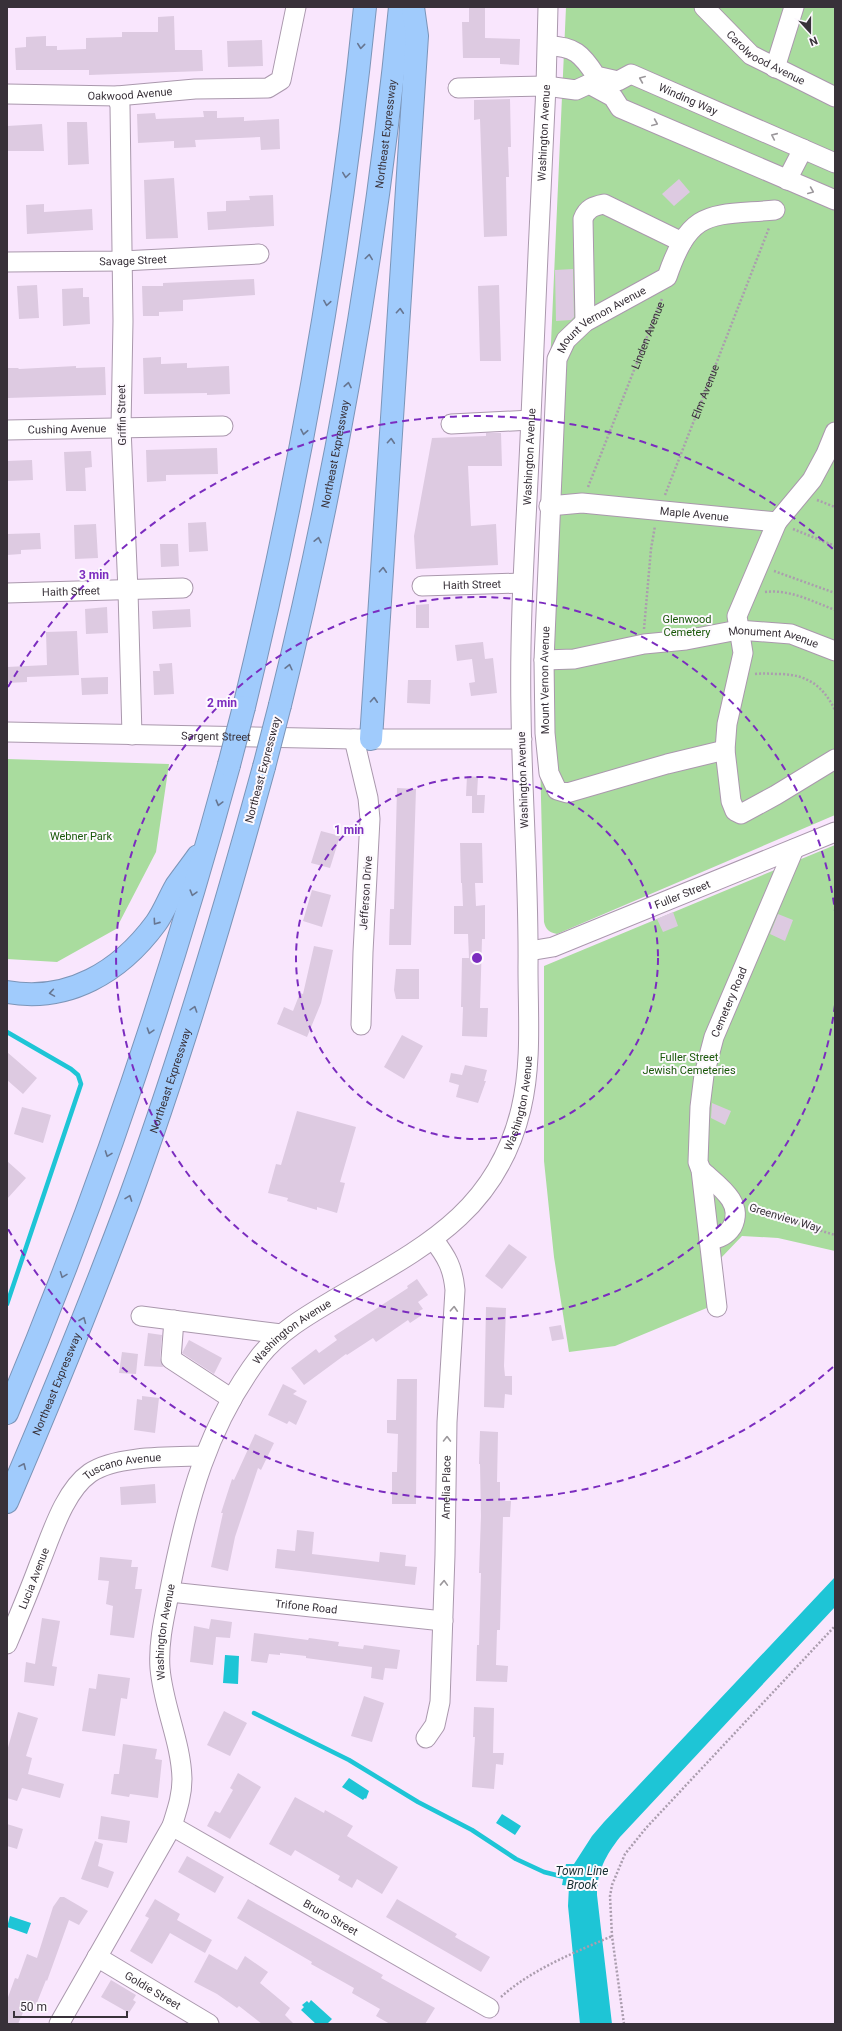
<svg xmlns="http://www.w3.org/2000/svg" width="842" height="2031" viewBox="0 0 842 2031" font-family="Roboto,sans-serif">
<rect width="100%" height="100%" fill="#f9e6fd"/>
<!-- green -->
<path fill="#a9dc9e" d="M566,7h269v808l-278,119c-8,-2 -11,-4 -13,-12l-6,-248 1,-62z
M7,759l162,5 -13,88 -40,77 -59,33 -50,-3z
M835,845v406l-57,-13 -36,-2 -22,23 -6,46 -99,41 -46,6 -15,-95 -10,-96v-195z"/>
<!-- water -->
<path fill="#1ec5d6" d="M835,1577v30l-215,230c-14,18 -23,34 -23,58l15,129h-32l-12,-118 1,-20 -7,-1 4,-21h8l18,-28 12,-14z
M225,1655l14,1 -1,28 -15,-1z
M349,1778l20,13 -3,8 -1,-1 -2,2 -21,-13z
M502,1814l19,12 -6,9 -19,-12z
M10,1916l21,7 -4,11 -20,-7z
M311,2000l21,19 -5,5h-11l-15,-14 3,-3 -2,-2 5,-4 2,2z"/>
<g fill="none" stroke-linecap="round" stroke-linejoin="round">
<!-- stream -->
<path stroke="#1ec5d6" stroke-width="4.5" d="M7,1032l64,37 7,6 3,9 -74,220
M254,1713l95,47 69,42 54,28 44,29 28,13 24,6"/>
</g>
<!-- building -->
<path fill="#ddcae1" d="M469,7h16v31l35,1 -1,26 -19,-1v-6h-37l-1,-36h7z
M174,16l1,34h27l1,21 -114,4v-5h-73l-1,-22 11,-1v-10l20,-1v10h11v4l29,-1v-11l36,-1v-5h36v-15z
M262,40l1,26 -35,1 -1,-26z
M510,99l1,48h-3l1,30h-3l1,59 -23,1 -4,-118 -6,1v-20z
M203,111h14v7l27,-1v4l35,-2 1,30 -19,1 -1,-13 -65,3 1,7 -22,1v-7l-36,2 -1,-29 18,-1 1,6 48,-2z
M67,122h20l2,42 -21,1z
M42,124l2,27h-37v-25z
M174,178l4,60 -32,1 -2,-59z
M679,179l11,13 -16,14 -12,-12z
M273,195l1,31 -66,4 -1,-18 19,-1v-10l24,-1 -1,-4z
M44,204v8l48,-3 1,21 -66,4 -1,-29z
M573,269l1,48 -3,3 -15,1 -1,-51z
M254,279l1,16 -72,5v11l-24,1v4h-16l-1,-30h21v-3z
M37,285l2,33 -20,1 -2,-33z
M499,285l2,76h-21l-2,-75z
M83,288v9h6l1,27 -27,2 -1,-37z
M161,357v7l26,-1v5l42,-2 1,28 -23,1v-2l-63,1 -1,-36z
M76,366v2l29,-1 1,28 -99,3v-30h11l1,1z
M486,433h15l1,33h-34l3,60 25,-2 2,41 -82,4 -2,-33 18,-98 54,-2z
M217,448l1,26 -52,1v6l-19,1 -1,-32z
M91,451l1,16 -7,1 1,23h-20l-2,-39z
M32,460l1,20 -26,1v-20z
M206,522l2,29 -19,1 -1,-29z
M96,524l2,34 -23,1 -1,-34z
M40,533l1,16 -20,1v4l-14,1v-21z
M160,544h18l1,22 -18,1z
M429,604v24h-13v-23z
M107,607l1,26 -22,1 -1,-25z
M190,609l1,18 -38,2 -1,-18z
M77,631l2,44 -52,2v5l-20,1v-16l40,-2 -1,-33z
M483,642l2,17 8,-1 4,35 -26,3 -2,-13 6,-1 -3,-23 -15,2 -2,-16z
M172,663l2,31 -20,1 -1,-24h7l-1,-7z
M108,677v17l-26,1 -1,-17z
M408,680h23l-1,24 -23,-1z
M467,776l11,1 -1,18h8l-1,18h-12v-17h-6z
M397,788l19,1 -5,156h-22l1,-36h4z
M321,831l19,5 -10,32 -19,-5z
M460,843h22l1,40h-8l1,23 9,-1v34h-3l-2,69h8l-1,29 -25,-1 1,-29h-2l1,-49h7l-1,-24h-14v-28h9l-1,-23h-1z
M312,890l19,5 -9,32 -19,-6z
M673,912l5,14 -15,6 -6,-13z
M778,914l15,6 -8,21 -15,-7z
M314,946l19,4 -12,53 -14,34 -30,-13 7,-17 9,4 7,-18 3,1z
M396,969h23v30h-23l-2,-9z
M402,1035l21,11 -19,33 -20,-12z
M7,1052l30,26 -14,16 -16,-14z
M465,1065l22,5 -3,11h2l-8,22 -22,-6 3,-12 -10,-3 2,-9 11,2z
M712,1103l19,8 -6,14 -14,-7z
M22,1107l29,8 -8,28 -29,-9z
M297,1111l59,16 -16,55 5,1 -8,30 -20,-6v3l-30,-9 1,-3 -20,-5 8,-29 5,1z
M7,1161l19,17 -19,21z
M509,1244l18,13 -25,32 -17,-13z
M417,1279l11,16 -10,7 5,7 -4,2 3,4 -12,8 -2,-3 -32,22 -3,-4 -26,17 -1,-1 -42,31 -13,-17 25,-19 3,4 18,-13 -3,-4 74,-48 -1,-2z
M486,1307l20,1 -2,58 1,10h7v19l-7,-1 -1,14 -20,-1z
M561,1325l3,14 -12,2 -3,-14z
M148,1333l14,2 -2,23 3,9 -19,-1z
M189,1340l33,18 -8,16 -32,-21z
M122,1352l16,2 -2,20 -17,-1z
M397,1379h20l-1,125h-24v-32h5l1,-38 -11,-1v-13h9z
M283,1384l14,7 -4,3 14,7 -11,24 -7,-4 -2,3 -19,-9z
M142,1396l17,2 -4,35 -21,-3 3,-31 5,1z
M480,1431l18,1 -1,50h3v19h11l-1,16h-7l-3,113h-3l-1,35 12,1 -1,16 -31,-1 1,-36h2l2,-72h-2l2,-57 -1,-52h-1z
M255,1434l19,9 -13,27 -3,-2 -23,69 -7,34 -17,-4 12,-54h-2l11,-34 2,1z
M155,1484l1,19 -35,2 -1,-18z
M297,1530l17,2 -2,22 67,8 1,-10 26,3 -1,11 12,1 -2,18 -140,-17 2,-19 18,2z
M100,1557l32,3 -1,7h7l-3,22h7l-8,49 -24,-3 3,-29 -7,-2 3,-23 -11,-1z
M42,1618l18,3 -8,45 5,1 -3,19 -30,-4 2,-20 9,2z
M211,1619l21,3 -2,16 -14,-1 -3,28 -23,-3 4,-36 15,3z
M254,1633l54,7 1,-2 30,4 -1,4 25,3 1,-4 36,5 -3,19 -12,-1 -2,12 -12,-2 1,-11 -66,-9v-2l-26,-3v2l-11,-1 -2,9 -16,-2z
M98,1674l32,4 -3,21 -6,-1 -6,38 -33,-5 7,-43 7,1z
M364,1696l20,7 -12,39 -21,-6z
M474,1707l20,1 -1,45h11l-1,12 -7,-1 -2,25 -22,-2 3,-50h-2z
M224,1711l23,12 -17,33 -23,-11z
M18,1712l20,6 -12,38 6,2 -4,16 36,10 -4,14 -38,-10 -5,13 -10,-3v-47z
M123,1744l34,5 -2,10 7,1 -4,38 -28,-4 -1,3 -18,-3 3,-20h5z
M238,1773l23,14 -31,52 -23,-13 8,-15 5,2 13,-23 -3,-2z
M295,1797l29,16 1,-3 28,16 -6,10 51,31 -16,27 -25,-15 -5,9 -14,-8 2,-4 -45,-26 -4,6 -22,-12z
M101,1816l29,5 -3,22 -29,-4z
M7,1824l16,5 -6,20 -10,-3z
M95,1841l8,3 -5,22 16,6 -6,16 -27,-9z
M187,1856l37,21 -9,16 -37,-21z
M60,1897h4l24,14 -9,14 -10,-5 -22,61 -1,-1 -10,25 -8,-4 -10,23h-11v-24l8,-22 3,1 9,-25 10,4 16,-51z
M155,1899l25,15 -3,6 35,20 -7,13 -35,-20 -18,31 -22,-13 19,-33 -4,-2z
M248,1899l135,76 -2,3 54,30 -10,16h-35l-14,-8 4,-7 -28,-16 2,-5 -43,-24 1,-2 -75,-44z
M397,1899l60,35 -2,3 35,20 -9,15 -95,-55z
M209,1954l28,16 8,-14 23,16 -8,11 30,25 -5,7 9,9h-32l-23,-18 -2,2 -20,-14 -23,-12z
M111,1980l25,15 -3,5 3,2 -7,11 -28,-16z"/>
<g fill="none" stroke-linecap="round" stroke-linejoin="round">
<!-- minor casing -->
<g stroke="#aa98ad" stroke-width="21">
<g id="minor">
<path id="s3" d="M704,7l47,48 84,42"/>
<path id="s4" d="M548,46c26,0 34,8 48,30l22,5 13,-7 204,89"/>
<path d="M775,68l19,-61"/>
<path d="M458,88l88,-2 30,4 13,-6 24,13 7,11 215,92"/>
<path id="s5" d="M7,94l110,2 78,-7 73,-1 13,-8 15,-73"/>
<path d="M117,96l3,10 3,215 -2,107 7,163 4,144"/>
<path d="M787,180l16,-31"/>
<path id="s6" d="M7,262l115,-1 137,-7"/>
<path d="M585,322l-2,-103c4,-11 11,-13 21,-15l78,38"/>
<path d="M451,424l80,-4"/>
<path id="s7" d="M7,430l216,-4"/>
<path d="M835,432l-9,22 -14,26 -35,42 -40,94 6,37 -16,71 -2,26 6,51 4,10 6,3 35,-19 59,-36"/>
<path id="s8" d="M549,506l33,-3 195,19"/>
<path id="s9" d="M422,586l100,-3"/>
<path id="s10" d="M7,593l176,-5"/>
<path id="s11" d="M544,660l30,-1 70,-15 42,-4 52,-10 53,4 44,17"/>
<path id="s12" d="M7,732l347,7h168"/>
<path d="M354,739l14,59 2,21 -7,133 -2,73"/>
<path id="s13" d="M725,750l-58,14 -100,29 -10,-3 -8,-17 -4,-40 -1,-73 13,-301 9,-19 19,-18 82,-45c24,-70 43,-61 108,-67"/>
<path id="s14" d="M529,951l24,-4 282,-115"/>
<path d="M701,1170c16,15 44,32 31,57 -6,9 -13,12 -23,13"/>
<path id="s15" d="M717,1307l-16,-137 -3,-8 2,-55 4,-32 10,-38 80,-188"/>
<path d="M141,1316l140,18"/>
<path d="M174,1320l-3,39 61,40"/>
<path id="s16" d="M170,1592l273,29"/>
<path id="s17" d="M7,1644c11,-26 22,-52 32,-79 12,-29 25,-74 51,-92 26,-18 83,-16 114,-17"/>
<path id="s18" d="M426,1738l9,-13 5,-23 5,-147 2,-133 8,-132c-2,-22 -8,-33 -22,-51"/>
<path id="s19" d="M172,1826l317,182"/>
<path id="s20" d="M97,1957l112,67"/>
<path id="s21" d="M59,2024l113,-198c5,-16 10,-30 10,-47 -1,-38 -19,-73 -22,-111 -2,-29 6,-57 11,-84 17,-84 36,-158 89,-228 20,-25 48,-41 75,-57 85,-50 161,-85 186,-190 11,-46 7,-94 7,-141 1,-86 -6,-171 -7,-257 -2,-98 6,-195 10,-294 5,-110 9,-221 15,-331l2,-79"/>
</g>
</g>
<!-- highway casing -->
<g stroke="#7c95b8" stroke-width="24">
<g id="highway">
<path id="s22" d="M280,705c57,-230 97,-463 120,-698"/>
<path d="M244,707c56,-230 97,-464 121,-700"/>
<path d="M371,739l46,-703 -4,-29"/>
<path d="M7,992c61,11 113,-20 149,-69 8,-11 13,-25 20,-37 7,-10 15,-20 22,-30"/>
<path d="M7,1413c89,-211 162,-427 222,-648"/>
<path id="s23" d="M7,1502c43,-100 84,-200 122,-302 52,-142 95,-287 135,-433"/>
</g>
</g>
<!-- path -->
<g stroke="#ab9dae" stroke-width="2.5" stroke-dasharray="2 2" stroke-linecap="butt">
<path id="s1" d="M588,487l74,-188"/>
<path id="s2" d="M665,495l104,-267"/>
<path d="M817,500l18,7"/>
<path d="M793,529l42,17"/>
<path d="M774,571l61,22"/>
<path d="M765,592c24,-3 47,9 70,18"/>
<path d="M644,629l7,-80 4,-23"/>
<path d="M755,674c9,-1 17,0 26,0 27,1 42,12 54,36"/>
<path d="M752,1208l34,12 49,15"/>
<path d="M501,1997c31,-28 73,-44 111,-61"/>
<path d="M624,2024l-12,-88 -2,-40 2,-11 13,-31 21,-26 189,-202"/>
</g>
<!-- minor -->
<use href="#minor" stroke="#fff" stroke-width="19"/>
<!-- highway -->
<use href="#highway" stroke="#a0cbfc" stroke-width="22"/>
<!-- highway-bridge casing -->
<g stroke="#7c95b8" stroke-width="24" stroke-linecap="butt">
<path id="highway-bridge" d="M229,765l15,-58
M264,767l16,-62"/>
</g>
<!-- highway-bridge -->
<use href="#highway-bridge" stroke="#a0cbfc" stroke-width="22"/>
</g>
<!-- one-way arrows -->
<defs><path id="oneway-chevron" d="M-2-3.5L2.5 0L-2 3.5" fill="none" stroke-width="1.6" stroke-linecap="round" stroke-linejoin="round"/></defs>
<g stroke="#677691">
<use href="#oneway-chevron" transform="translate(361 46) rotate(96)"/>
<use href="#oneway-chevron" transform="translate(346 175) rotate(98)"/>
<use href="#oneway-chevron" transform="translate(369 257) rotate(-82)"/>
<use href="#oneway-chevron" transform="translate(327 303) rotate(99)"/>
<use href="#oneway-chevron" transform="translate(400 311) rotate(-86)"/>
<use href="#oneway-chevron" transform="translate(348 385) rotate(-80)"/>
<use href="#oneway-chevron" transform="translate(304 432) rotate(101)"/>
<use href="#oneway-chevron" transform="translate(391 441) rotate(-86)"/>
<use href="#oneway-chevron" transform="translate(318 540) rotate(-78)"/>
<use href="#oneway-chevron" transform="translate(383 570) rotate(-86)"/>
<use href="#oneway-chevron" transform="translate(289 667) rotate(-77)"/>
<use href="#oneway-chevron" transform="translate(374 700) rotate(-86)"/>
<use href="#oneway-chevron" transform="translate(219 803) rotate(105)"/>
<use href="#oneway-chevron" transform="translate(193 893) rotate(106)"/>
<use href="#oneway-chevron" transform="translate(156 922) rotate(125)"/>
<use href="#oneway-chevron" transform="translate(52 993) rotate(171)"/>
<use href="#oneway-chevron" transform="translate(194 1009) rotate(-72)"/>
<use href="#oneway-chevron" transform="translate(150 1031) rotate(108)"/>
<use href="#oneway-chevron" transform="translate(108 1154) rotate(110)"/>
<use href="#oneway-chevron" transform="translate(129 1198) rotate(-70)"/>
<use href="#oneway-chevron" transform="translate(63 1275) rotate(111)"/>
<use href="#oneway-chevron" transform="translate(83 1320) rotate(-68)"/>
<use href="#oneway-chevron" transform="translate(23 1466) rotate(-66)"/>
</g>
<g stroke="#9c989c">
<use href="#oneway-chevron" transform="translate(642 79) rotate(-157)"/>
<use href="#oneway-chevron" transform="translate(655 123) rotate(23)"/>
<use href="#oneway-chevron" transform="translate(774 136) rotate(-156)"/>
<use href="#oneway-chevron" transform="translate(811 191) rotate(23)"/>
<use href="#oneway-chevron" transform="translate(454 1309) rotate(-87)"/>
<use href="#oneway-chevron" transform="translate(447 1439) rotate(-89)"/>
<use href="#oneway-chevron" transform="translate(444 1583) rotate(-88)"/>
</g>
<!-- distance rings -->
<g fill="none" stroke="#7b2cbf" stroke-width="2" stroke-dasharray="7 5">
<circle cx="477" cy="958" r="181"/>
<path d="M835 1005A361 361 0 1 1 835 911"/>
<path d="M833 1367A542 542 0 0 1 8 1229M8 687A542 542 0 0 1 833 549"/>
</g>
<g text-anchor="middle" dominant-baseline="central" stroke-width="4" stroke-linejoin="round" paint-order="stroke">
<!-- street labels -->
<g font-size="11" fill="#383139" stroke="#fdf9fe">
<text stroke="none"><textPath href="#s3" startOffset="81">Carolwood Avenue</textPath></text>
<text stroke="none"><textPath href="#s5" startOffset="123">Oakwood Avenue</textPath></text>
<text stroke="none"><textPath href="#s4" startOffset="160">Winding Way</textPath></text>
<text stroke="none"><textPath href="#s21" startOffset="2069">Washington Avenue</textPath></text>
<text stroke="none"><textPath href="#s22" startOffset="581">Northeast Expressway</textPath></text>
<text stroke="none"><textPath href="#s6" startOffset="126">Savage Street</textPath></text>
<text stroke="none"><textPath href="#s13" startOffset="669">Mount Vernon Avenue</textPath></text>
<text stroke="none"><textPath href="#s1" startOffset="163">Linden Avenue</textPath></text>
<text stroke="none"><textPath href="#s2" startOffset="111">Elm Avenue</textPath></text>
<text transform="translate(122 415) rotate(-91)">Griffin Street</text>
<text stroke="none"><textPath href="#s7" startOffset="60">Cushing Avenue</textPath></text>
<text stroke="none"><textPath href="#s22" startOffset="257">Northeast Expressway</textPath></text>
<text stroke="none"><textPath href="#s21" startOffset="1745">Washington Avenue</textPath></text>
<text stroke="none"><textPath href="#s8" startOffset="146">Maple Avenue</textPath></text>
<text stroke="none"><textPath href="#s9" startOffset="50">Haith Street</textPath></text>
<text stroke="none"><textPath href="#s10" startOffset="64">Haith Street</textPath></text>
<text stroke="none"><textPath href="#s11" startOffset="233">Monument Avenue</textPath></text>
<text stroke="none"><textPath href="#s13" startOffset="286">Mount Vernon Avenue</textPath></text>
<text stroke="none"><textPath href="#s12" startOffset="209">Sargent Street</textPath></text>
<text transform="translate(263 770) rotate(-75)">Northeast Expressway</text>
<text transform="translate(523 780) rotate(-92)">Washington Avenue</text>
<text transform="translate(366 893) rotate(-86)">Jefferson Drive</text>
<text stroke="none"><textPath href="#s14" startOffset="164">Fuller Street</textPath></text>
<text stroke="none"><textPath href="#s15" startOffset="311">Cemetery Road</textPath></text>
<text stroke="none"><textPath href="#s23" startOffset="452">Northeast Expressway</textPath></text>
<text stroke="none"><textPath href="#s21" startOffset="1097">Washington Avenue</textPath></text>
<text transform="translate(785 1218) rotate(17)">Greenview Way</text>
<text stroke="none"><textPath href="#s21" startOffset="762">Washington Avenue</textPath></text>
<text stroke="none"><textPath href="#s23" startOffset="128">Northeast Expressway</textPath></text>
<text stroke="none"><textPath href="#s17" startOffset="225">Tuscano Avenue</textPath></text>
<text stroke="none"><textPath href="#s18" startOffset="254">Amelia Place</textPath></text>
<text stroke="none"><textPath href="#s17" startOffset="71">Lucia Avenue</textPath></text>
<text stroke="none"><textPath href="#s16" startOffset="137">Trifone Road</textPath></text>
<text stroke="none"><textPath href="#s21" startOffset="426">Washington Avenue</textPath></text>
<text stroke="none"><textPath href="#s19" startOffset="183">Bruno Street</textPath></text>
<text stroke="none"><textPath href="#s20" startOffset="65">Goldie Street</textPath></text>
</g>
<!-- park labels -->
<g font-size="11" fill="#195809" stroke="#fdf9fe">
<text x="687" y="619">Glenwood<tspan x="687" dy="13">Cemetery</tspan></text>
<text x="81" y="836">Webner Park</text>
<text x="689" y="1057">Fuller Street<tspan x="689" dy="13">Jewish Cemeteries</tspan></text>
</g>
<!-- water labels -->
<g font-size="12" font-style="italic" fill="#162e31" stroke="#fdf9fe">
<text x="582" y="1871">Town Line<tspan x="582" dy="14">Brook</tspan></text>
</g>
</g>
<circle cx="477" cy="958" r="6" fill="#7b2cbf" stroke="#fdf9fe" stroke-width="2"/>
<g font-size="12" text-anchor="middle" font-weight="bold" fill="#7b2cbf" stroke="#fdf9fe" stroke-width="4" stroke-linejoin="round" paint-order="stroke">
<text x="94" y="579">3 min</text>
<text x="222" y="707">2 min</text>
<text x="349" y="834">1 min</text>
</g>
<!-- border -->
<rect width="842" height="2031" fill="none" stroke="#383139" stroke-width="16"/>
<!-- north arrow -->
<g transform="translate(810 32) rotate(159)" stroke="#fdf9fe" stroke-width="3" paint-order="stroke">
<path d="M0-3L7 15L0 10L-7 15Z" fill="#383139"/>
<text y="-6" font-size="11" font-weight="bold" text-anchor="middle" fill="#383139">N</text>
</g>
<!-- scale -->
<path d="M14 2011v6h113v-6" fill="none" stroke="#383139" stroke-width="2"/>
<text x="20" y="2011" font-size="12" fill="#383139" stroke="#fdf9fe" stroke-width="3" paint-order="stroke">50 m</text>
</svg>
